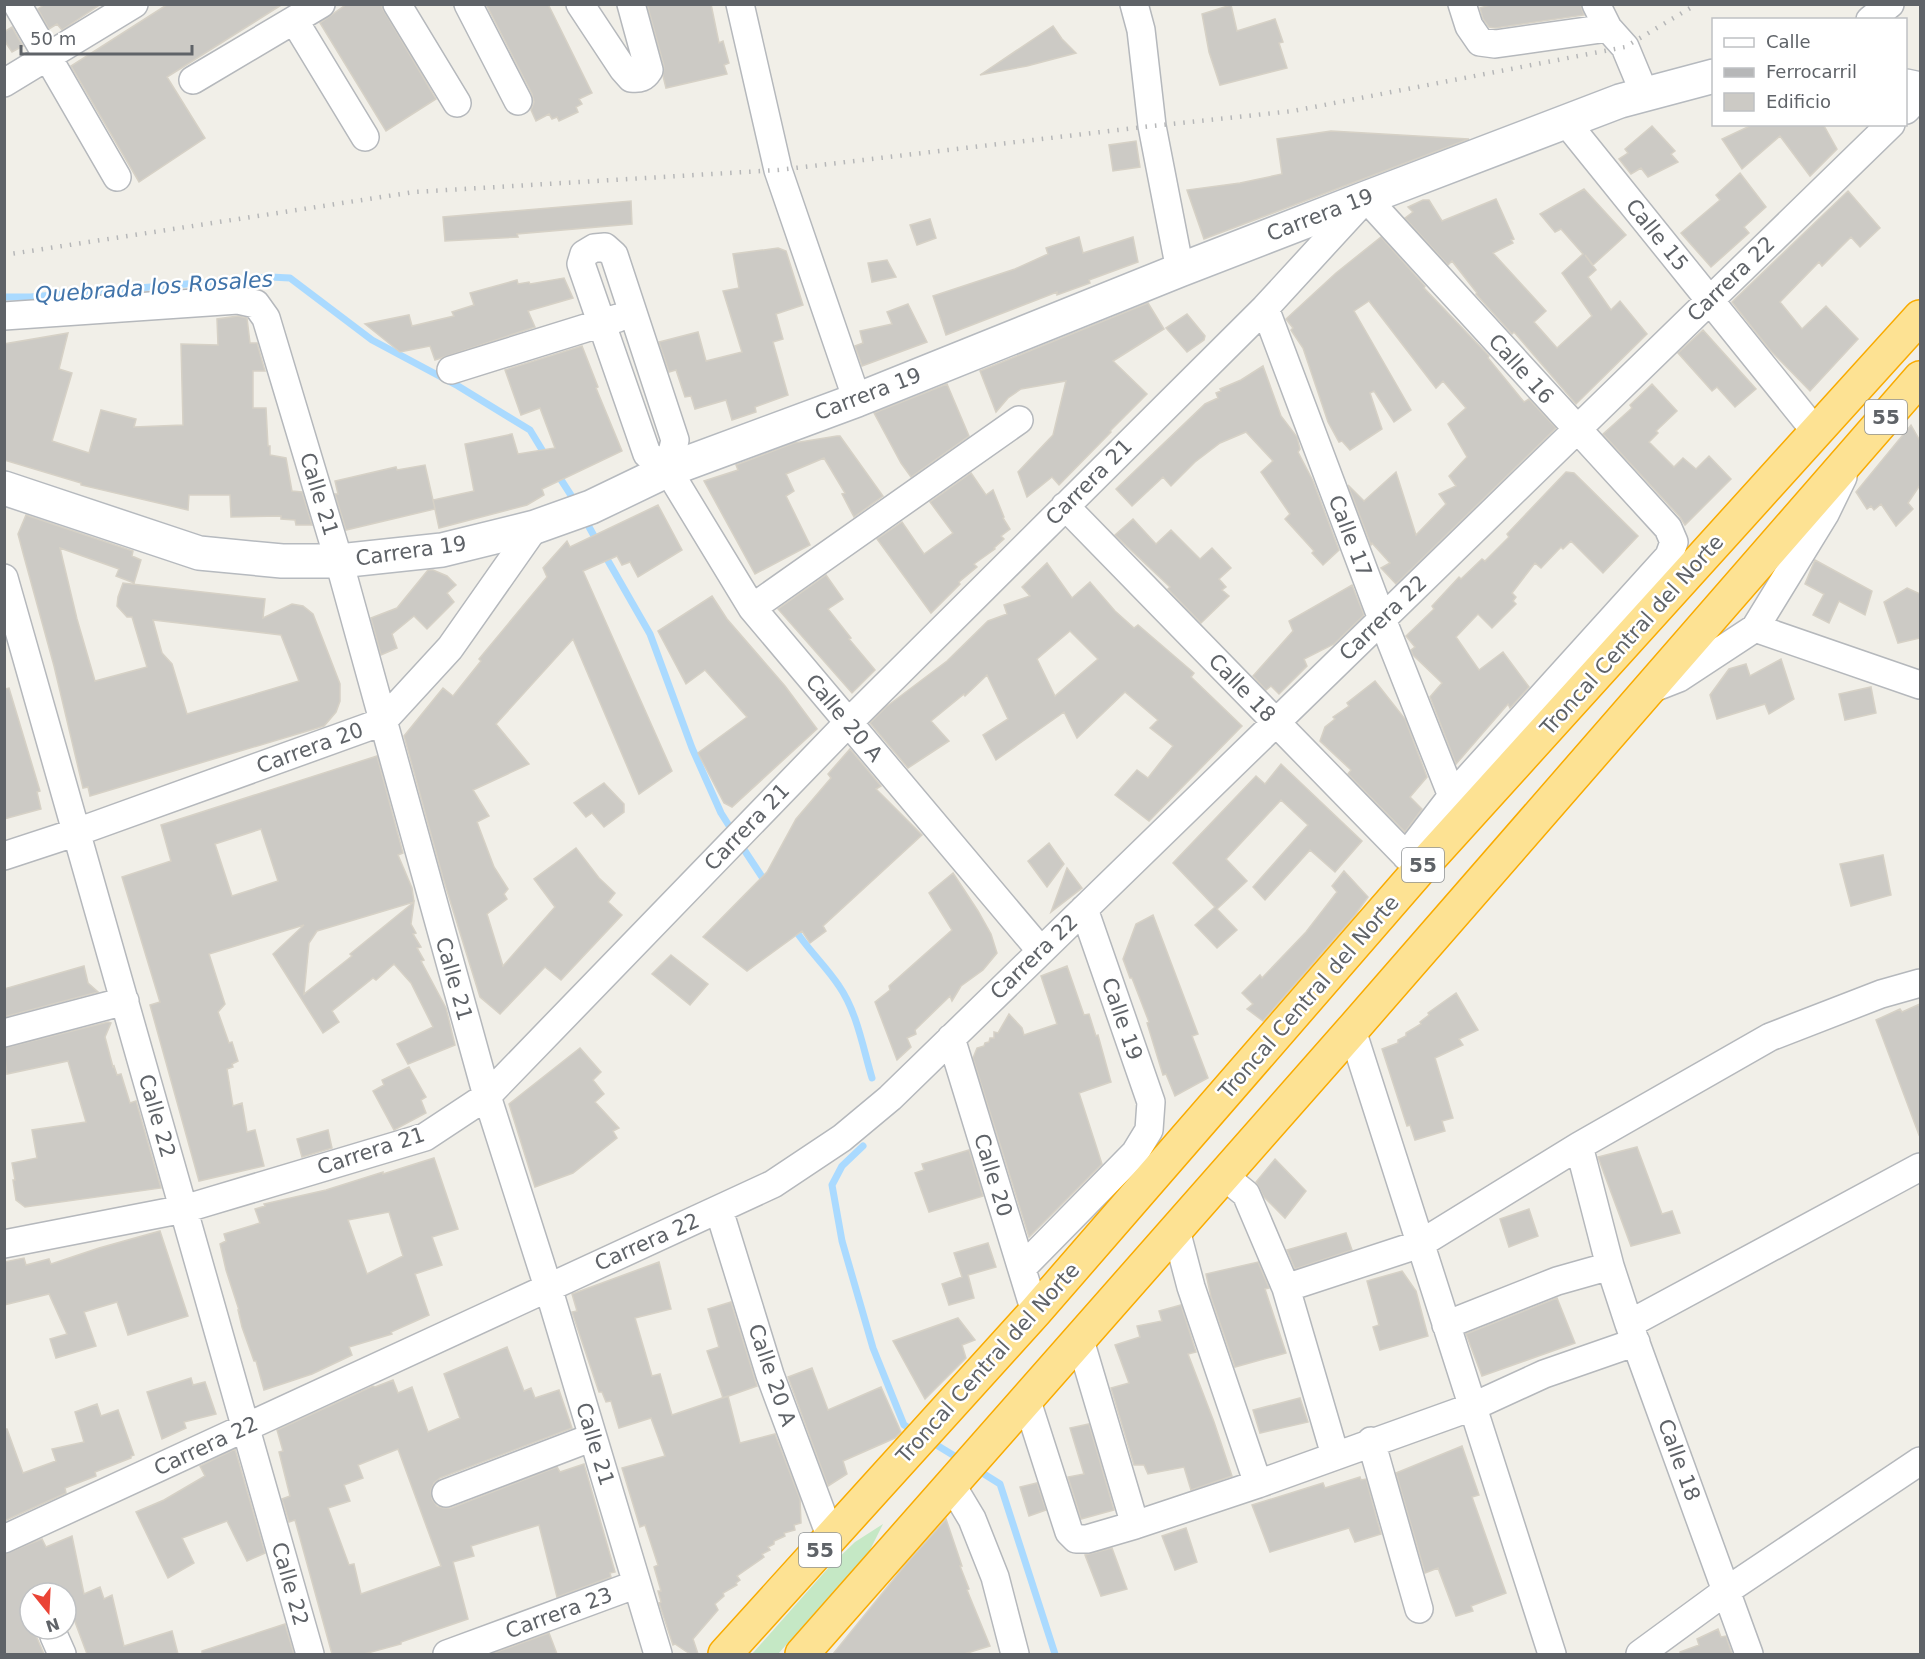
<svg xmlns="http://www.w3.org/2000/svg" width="1925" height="1659" viewBox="0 0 1925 1659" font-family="'DejaVu Sans',sans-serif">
<rect width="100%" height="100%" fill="#f1efe8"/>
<!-- green -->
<path fill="#c5e8c5" d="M883,1524l-14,28 -91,102h-26l78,-88 25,-24z"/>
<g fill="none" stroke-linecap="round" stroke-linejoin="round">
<!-- stream -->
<path stroke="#aadaff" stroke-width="7" d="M4,297h26l240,-20 20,1 82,62 86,46 72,44 17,28
M556,472l20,31
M584,518l14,25
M603,552l47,82 42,114 29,65 12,19
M739,842l27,41
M794,928c13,21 32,38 45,58 18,26 24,62 33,92
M863,1146l-21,20 -10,19 10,56 31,107 31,77 12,7
M930,1441l31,19
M976,1469l24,15 55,170"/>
</g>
<!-- building -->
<path fill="#cccac5" stroke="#d6d1c6" stroke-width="1.5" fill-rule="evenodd" d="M45,4h56l-39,26 -5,-6 -8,5 -11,-20z
M168,4h115l-116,73 38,61 -66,44 -68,-116z
M347,4h33l56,95 -50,32 -66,-108z
M486,4h62l44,89 -13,6 3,5 -6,3 2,5 -19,9 -2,-4 -5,2 -3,-5 -13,7 -5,-11 3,-8 -2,-8z
M647,4h64l8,39 4,-2 6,22 -5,2 3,9 -61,14 -3,-12 1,-10z
M1493,4h87l4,11 -89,13 -6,-1 -6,-8 -3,-11z
M1231,5l6,26 38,-12 8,23 -4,1 8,25 -67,17 -11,-33 -7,-38z
M1053,26l9,13 14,14 -49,13 -47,9z
M12,27l11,19 -11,6 -8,-12v-8z
M1754,124h69l14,25 -27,27 -30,-40 -38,33 -20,-30z
M1652,126l23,25 -4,3 7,8 -30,15 -7,-9 -10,6 -12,-15 9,-6 -3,-4z
M1331,131l138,8 -265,100 -17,-49 53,-7 42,-9 -5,-35z
M1136,141l4,26 -27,4 -4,-26z
M1740,173l26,34 -22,20 5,6 -38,34 -30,-34 39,-33 -4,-5z
M1584,189l42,46 -33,30 -8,-10 11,15 -8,7 23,33 9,-9 27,33 -71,70 -62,-72 -2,2 -36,-40 1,-1 -25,-32 -4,4 -43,-47 8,-6 -5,-5 15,-7h6l13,21 54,-22 18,40 -3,1 2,3 -20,10 53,58 -12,11 23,26 35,-32 -30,-43 21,-19 -22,-25 -6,3 -15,-18z
M1848,191l32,37 -20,19 -9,-10 -29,29 -3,-4 -39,40 22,27 24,-23 32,33 -48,52 -40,-41 -38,-48z
M631,201l1,23 -115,10 1,3 -73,4 -2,-24z
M930,219l6,19 -19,7 -7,-20z
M1079,237l4,16 50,-16 5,25 -49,18 1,3 -33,12v-3l-111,43 -13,-39 82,-27 33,-15 -2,-6z
M1381,237l44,49 -1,2 65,68 -1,2 36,44 5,-3 27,29 -160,156 -15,-16 9,-5 -18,-20 -1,2 -23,-60 16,16 32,-29 20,63 30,-31 -7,-10 17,-8 -7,-10 18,-19 -19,-33 18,-16 -23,-27 -7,7 -67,-87 -15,10 57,99 -17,12 -20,-31 -4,2 12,36 -32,21 -8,-9 -3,1 -11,-20 -25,-74 -12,-18 2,-2 -7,-9 50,-46z
M778,248l8,3 17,54 -27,9 7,25 -10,3 15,53 -33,12 1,5 -24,8 -6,-20 -31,9 -4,-13 -6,1 -9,-27 -7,2 -10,-30 39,-10 8,29 36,-9 -19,-61 16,-3 -6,-34z
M887,260l9,17 -24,5 -4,-19z
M564,278l9,20 -45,13 7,16 -100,33 -5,-14 -30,6 -35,-28 44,-9 3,11 42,-10 -2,-4 22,-7 -4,-12 47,-13 1,4 11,-2 1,2z
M1148,303l16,26 -51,32 34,33 -37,37 1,1 -52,53 -7,-8 -25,20 -9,-25 35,-37 13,-54 -45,8 -13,9 -12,14 -16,-41z
M908,304l19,38 -65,24 -7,-20 8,-3 -3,-12 32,-7 -5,-12z
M1187,314l18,22 -1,4 -17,12 -21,-24z
M238,316l9,2 3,25h7l8,28h-12v37h13l2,38h2v9l16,3 6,33 10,1 10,33h-16l-1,-5 -14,-1v-3l-50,1 -1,-22h-41l-1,15 -107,-25v-2l-77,-23v-116l64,-11 -9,36 13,4 -20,68 37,12 12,-43 35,9 -2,8 49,-2 -2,-81 37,1 -1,-26z
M1703,330l53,59 -21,18 -18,-20 -5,4 -34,-38z
M582,346l16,41 -2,1 26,63 -80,38 2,6 -17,10 -88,23 -6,-28 41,-9 -9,-47 47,-10 6,20 37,-6 -15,-40 -19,7 -16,-45z
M1263,366l18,50 16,21 3,12 -2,3 15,29 26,69 -16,15 -11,-12 2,-2 -29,-32 5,-5 -29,-42 12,-11 -27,-29 -26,11 -25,19 -24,24 -8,-9 -31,29 -16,-17 89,-85 13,-6 -2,-5 5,-2 -1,-2 21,-9z
M947,384l22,52 -58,41 -10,-14 -27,-50z
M1652,384l25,27 -21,20 2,2 -9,9 25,25 9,-9 13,11 13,-13 22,23 -46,46 -5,-8 -77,-83 29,-26 -2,-3z
M1911,425l9,16v44l-12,18 5,6 -17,17 -15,-22 -7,6 -3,-4 -4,3 -11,-17z
M837,436h3l43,60 -29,21 -12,-23 3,-1 -21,-35 -38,16 8,17 -8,5 24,49 -55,29 -51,-93 34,-11 -2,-5 58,-22z
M425,465l10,44 -89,21 -11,-36h3l-3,-13 61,-14 1,3z
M1566,472l8,1 64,63 -35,37 -32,-32 -8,8 -2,-2 -20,21 -6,-5 -23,30 4,4 -3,4 3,3 -24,24 -14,-14 -22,23 23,33 24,-18 26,35 -19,21 -2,-4 -52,60 -26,-67 12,-14 -29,-28 -2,-5 4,-3 -9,-11 28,-27 -2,-3 27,-29 2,2 21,-20 3,2 24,-24 -2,-3z
M971,473l15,22 7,-5 11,27 -1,1 7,11 -9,7 3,3 -10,9 1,1 -21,15 3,3 -18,15 1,2 -29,29 -54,-74 25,-17 22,32 29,-21 -23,-31z
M658,505l24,45 -44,27 -8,-15 -8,3 -5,-9 -34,15 89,200 -33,23 -66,-155 -77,85 33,40 -56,26 16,26 -12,6 17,45 14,22 -4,5 3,5 -20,15 16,52 52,-59 -21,-28 42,-31 23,30 16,15 -7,9 14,13 -61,65 -16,-13 -45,47 -20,-17 -37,-119 -39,-142 39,-48 10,8 28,-35 -2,-2 68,-82 -4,-9 24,-27 3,6z
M26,515l107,36 -1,5 9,4 -7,23 -18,-7 3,-7 -59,-21 17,71 18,62 52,-14 -15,-50h-5l-10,-11 1,-9 5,-14 142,16 -2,19 29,-14 11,2 10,8 27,70v17l-4,11 -12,14 -234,70 -2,-9 -5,1 -29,-122 -31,-113 -5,-19zM153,620l128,15 18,46 -112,33 -15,-50 -10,-11z
M1133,519l23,25 15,-14 29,29 12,-11 19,20 -12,11 7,8 -4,3 7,6 -28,27 -33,-34 2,-2 -55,-52z
M1815,560l57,31 -7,24 -26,-14 -10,22 -16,-8 11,-21 -19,-10z
M1047,563l25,35 18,-16 25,29 19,17 4,-3 56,48 -3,4 51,49 -93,95 -34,-26 22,-25 11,8 25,-32 -23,-18 8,-8 -33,-28 -48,46 -13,-26 -68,48 -13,-25 25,-16 -21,-44 -22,21 -1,-2 -33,27 18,20 -41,27 -38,-45 16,-16 61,-46 41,-40 19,-7 -3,-9 26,-9 -8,-9zM1070,631l28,28 -43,37 -18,-37z
M428,570h5l14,6 9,9 -9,8 7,9 -27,27 -13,-13 -22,18 5,14 -16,7 -10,-37 26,-10z
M826,575l17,24 -15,10 23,29 -2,1 26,31 -23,23 -74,-84z
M1352,585l12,30 -30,29 -30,15 3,7 -28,28 -8,-8 -5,4 -13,-14 40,-45 -4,-10z
M1907,588l13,6v44l-22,5 -14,-41z
M712,596l15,23 58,67 32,43 -85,78 -8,-4 -26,-50 49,-36 -42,-47 -19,14 -28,-53z
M1781,659l13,40 -25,15 -4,-10 -48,15 -7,-24 19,-26 17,-5 4,12z
M1375,681l30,38 22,58 -17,20 12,12 -17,23 -57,-58 3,-4 -31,-29 5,-14 10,-8 -2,-2 16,-11 -2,-3z
M1871,687l5,26 -31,7 -6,-26z
M9,688l31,103 -3,1 4,17 -37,10v-130z
M850,749l31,37 -5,3 46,46 -99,91 3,5 -16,12 -8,-12 -55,40 -44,-34 64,-65 29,-53 35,-41 -3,-4z
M377,756l26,97 -5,2 14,33 2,14 -97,29 -8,12 -5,51 48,-38 -2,-2 64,-52 -3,22 5,9 -3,1 8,13 -4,1 7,12 -3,1 25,47 9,37 -47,19 -11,-20 36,-17 -22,-44 -17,-19 -18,16 -3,-2 -41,33 7,11 -16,11 -50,-79 31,-29 -95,29 16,50 -7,8 11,31 3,-1 6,19 -6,3 1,3 -6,2 6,37 9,-3 5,29 8,-2 9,36 -65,15 -49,-176 10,-3 -38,-125 49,-16 -10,-36zM261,829l17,52 -46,15 -17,-52z
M1281,764l81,77 -27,31 -25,-22 -45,50 -12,-13 55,-62 -27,-25 -55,59 21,22 -30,28 20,21 -20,18 -22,-23 20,-18 -42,-44 83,-87 9,8z
M604,783l20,21v8l-20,15 -12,-14 -6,4 -12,-14z
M1049,843l15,21 -17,23 -19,-26z
M1883,855l8,40 -40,11 -11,-42z
M1067,868l15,20 -31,24z
M1344,871l24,26 -13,18 -92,106 -16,-12 6,-5 -11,-11 18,-18 2,3 44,-46 31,-40 -5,-6z
M953,873l25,38 13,23 6,19 -14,17 -22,16 -9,15 -2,-5 -35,34 1,4 -9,4 4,9 -14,13 -22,-58 15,-12 -1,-4 63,-56 -23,-37z
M1153,915l45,119 -6,2 16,42 -33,18 -9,-22 -3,1 -16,-52 2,-1 -17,-44h-2l-7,-19 13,-35z
M671,955l37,29 -18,21 -38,-31z
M84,966l4,17 10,9 -94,25v-28z
M1067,966l17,49 5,-1 7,22 2,-1 13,47 -32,11 23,71 -73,73 -56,-179 4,-10 7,-2 1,-3 4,-1 1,-4h4v-6l4,1 11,-19 13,14 2,7 33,-11 -16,-48z
M1456,993l22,37 -19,9 4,6 -28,13 18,60 -11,3 3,10 -30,9 -5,-15 -3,1 -25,-77 16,-6v-3l8,-4v-3l15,-9 -1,-2 9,-7 -1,-2z
M1920,1004v130l-1,1 -43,-115 24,-11 2,3z
M108,1022l3,1 -6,14 8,30 1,-1 3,9 4,-1 9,29 6,-2 25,87 -136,19 -9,-7 -3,-20h2l-3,-17 25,-5 -5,-28 54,-8 -18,-61 -61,13 -3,-26z
M580,1048l21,24 -8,8 11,14 -9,8 24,26 -6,3 4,7 -44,35 -38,14 -26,-83z
M409,1067l17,30 -5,3 5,13 -32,17 -21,-39 11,-6 -2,-5z
M328,1130l4,18 -30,9 -5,-18z
M1637,1147l25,67 10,-3 8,22 -49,13 -33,-89z
M969,1150l14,46 -54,16 -14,-39 9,-3 -2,-6z
M434,1158l24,71 -26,8 10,28 -27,9 14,41 -38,17 1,2 -43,13 3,8 -40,19 -48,16 -8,-29h-2l-12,-34 -4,-17h1l-13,-40 -6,-26 6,-3 -2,-7 36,-11 -5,-14 10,-3 -1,-2 62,-14 57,-18v2zM389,1212l14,44 -36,18 -19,-54z
M1275,1159l31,32 -21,27 -21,-21 -8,-15z
M1529,1209l9,27 -29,11 -9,-28z
M160,1231l28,85 -60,19 -11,-33 -33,10 12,34 -40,12 -6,-19 17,-5 -18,-40 -45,11v-43l20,-4 2,7 23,-6 2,5 48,-16z
M1346,1233l6,17 -57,19 -8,-19z
M988,1243l8,24 -28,8 6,23 -25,7 -7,-21 20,-7 -8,-24z
M659,1262l12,47 -36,9 17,58 8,-2 12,41 56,-19 12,47 35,-9 25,65 1,24 -7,2 1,5 -11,3 1,3 -11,5v3l-6,3 2,3 -8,4 2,3 -27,19 3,4 -4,3 1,2 -14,8 1,3 -9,8 3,6 -25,29 5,15h-8l-15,-10 -2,1 -14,-42 2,-1 -3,-11h3l-7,-24 4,-2 -13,-40 -5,2 -18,-59 43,-12 -14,-38 -32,10 -8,-27 -5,1 -4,-10h-3l-27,-80 5,-1 -5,-17z
M1258,1262l11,26 -4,1 21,64 -51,14 -24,-70 -5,-23z
M1402,1271l14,20 12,45 -48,14 -7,-23 6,-2 -12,-44z
M1557,1298l18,45 -93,33 -16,-42z
M731,1302l26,84 -34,12 -16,-47 12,-4 -11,-38z
M1181,1305l15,47 -8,2 26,68 18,54 -41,14 -7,-23 -36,7 -4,-9h-10l-23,-77 18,-5 -14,-38 25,-8 -3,-11 25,-5 -3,-10z
M958,1318l17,22 -13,5 4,13 -41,41 -32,-58z
M507,1347l17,44 7,-3 4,10 24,-8 13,38 -132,50 -6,5 -3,7 1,9 5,7 6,2h8l106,-41 3,5 24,-8 31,108 -5,1 1,4 -54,20 -18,-72 -68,21 3,10 -21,6 15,57 -67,23v2l-37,10h-32l-37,-134 -6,2 -7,-23 8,-3 -11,-44 4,-1 -6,-21 96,-44 2,1 18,-7 5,13 14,-6 16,45 32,-14 -16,-44zM398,1449l43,117 -80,28 -7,-30 -5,1 -21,-57 22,-7 -6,-16 19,-7 -5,-13z
M812,1368l16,42 53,-23 20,45 -6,6 -52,23 4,13 -19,12 -40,-109z
M191,1378l2,7 12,-3 11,32 -32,8 2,6 -24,11 -15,-47z
M1300,1398l8,24 -48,11 -7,-23z
M97,1404l4,12 17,-6 16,45 -3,1v2l-36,14 1,4 -31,12 1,5 -62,28v-92h3l16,44 33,-12 -4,-12 32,-7 -9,-30z
M1089,1424l25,86 -33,9 -13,-42 16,-3 -14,-46z
M1462,1446l17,49 -7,2 34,96 -35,13 2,5 -17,5 -18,-48 -13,5 -29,-100z
M235,1449l30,104 -18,8 -20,-40 -45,17 12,25 -26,15 -32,-66 28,-12 41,-24 -5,-10z
M1360,1477l1,3 5,-1 15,55 -26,8 -6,-14 -79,24 -18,-47 71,-22 2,5z
M1037,1483l9,27 -17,6 -9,-29z
M946,1519l16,47h-2l9,23 -2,1 23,56 -26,8h-131l73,-90z
M1186,1528l11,34 -22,8 -13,-34z
M72,1536l12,58 16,-7 4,12 8,-4 12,51 48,-15 6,23h-91l-25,-67 -15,6h-17v5l-9,4 9,21v6h3l11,25h-40v-100l38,-15 4,8z
M1112,1548l15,41 -26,7 -16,-41z
M285,1624l9,30h-92v-3z
M1718,1629l3,8 5,-1 6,18h-52v-2l19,-7 -2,-6z
M549,1633l8,21h-66z"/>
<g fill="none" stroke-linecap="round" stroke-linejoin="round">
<!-- street casing -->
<g stroke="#b5b8bc" stroke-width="30">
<path id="street" d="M17,4l100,173
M397,4l60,99
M468,4l50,97
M580,4l43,65 8,9c9,1 13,0 18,-8l-18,-66
M740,4l38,166 79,230
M1134,4l7,26 11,96 28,144
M1462,4l7,22 11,16 15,2 113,-16
M1596,4l12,24 17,19 20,48
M294,20l71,117
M1870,20l20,-16
M193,80l128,-76
M4,83l130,-79
M1906,110l14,-15
M1566,122l250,310
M1265,308l117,311 70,177
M4,316l234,-16 18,4 10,14 73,243 148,535 61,191 110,367
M451,370l167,-52
M668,470l7,-30 -61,-185 -9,-8 -11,1 -10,6 -3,10 66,190 21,16 84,138 289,343
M1065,506l354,363
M4,578l306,1076
M752,608l267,-188
M1755,628l165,57
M1651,689l28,-11 76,-50 70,-114 18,-37
M4,856l73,-24 305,-110 68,-74 85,-121
M1352,1030l200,624
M4,1033l121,-32
M951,1038l84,274
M1579,1146l31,120 19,58 120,330
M1224,1176l22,18 40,94 49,167
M719,1210l51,165 61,163
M1176,1230l15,57 67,197
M4,1244l180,-35 241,-72 62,-41 361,-373 417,-415 101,-110 302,330 6,14 -5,14 -217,240 -46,60
M1022,1268l113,-115 14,-23 2,-28 -67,-193
M1286,1288l134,-44 159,-98 191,-109 111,-43 39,-11
M1629,1324l291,-157
M1446,1325l111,-44 53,-15
M1080,1340l55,185
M1026,1398l43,134 7,7h11l48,-14 123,-41 214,-77 72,-33 92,-32
M1371,1441l48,168
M951,1484l21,35 23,58 20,77
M446,1493l147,-56
M4,1539l769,-355 69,-46 48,-40 1001,-974
M54,1636l8,18
M447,1654l190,-70
M1640,1654l86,-63 194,-130"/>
</g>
<!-- secondary casing -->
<g stroke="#b6babf" stroke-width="36">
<path id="secondary" d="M1906,86l14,3
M4,488l195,65 83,8h57l103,-11 93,-23 56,-20 77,-37 189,-70 323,-130 186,-72 254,-97 94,-25"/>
</g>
<!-- highway casing -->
<g stroke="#f9ab00" stroke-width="36">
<path id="highway" d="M725,1654l310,-342 384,-442 501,-553
M802,1654l550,-624 568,-652"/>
</g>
<!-- street -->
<use href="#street" stroke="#fff" stroke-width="27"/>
<!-- secondary -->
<use href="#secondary" stroke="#fff" stroke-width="33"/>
<!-- highway -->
<use href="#highway" stroke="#fde293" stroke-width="33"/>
<!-- rail -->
<path stroke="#b6b7b8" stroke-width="4.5" stroke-dasharray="1.5 8" stroke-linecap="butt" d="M4,255l410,-63 364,-22 374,-44 141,-15 332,-64 72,-43"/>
</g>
<g text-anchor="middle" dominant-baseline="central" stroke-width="5" stroke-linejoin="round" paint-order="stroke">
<!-- shield labels -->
<g fill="#fff" stroke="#8f9295" stroke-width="1.5">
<rect x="1865" y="400" width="42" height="34" rx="4.5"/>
<rect x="1402" y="848" width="42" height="34" rx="4.5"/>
<rect x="799" y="1533" width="42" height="34" rx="4.5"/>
</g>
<g font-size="20" font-weight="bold" fill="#5f6368">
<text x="1886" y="417">55</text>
<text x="1423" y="865">55</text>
<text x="820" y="1550">55</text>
</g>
<!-- street labels -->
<g font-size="21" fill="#5f6368" stroke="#fff">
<text transform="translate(1320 215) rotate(-21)">Carrera 19</text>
<text transform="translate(1657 235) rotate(51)">Calle 15</text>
<text transform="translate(1731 279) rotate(-44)">Carrera 22</text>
<text transform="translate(1521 369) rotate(48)">Calle 16</text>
<text transform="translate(868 394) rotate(-21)">Carrera 19</text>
<text transform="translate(1089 482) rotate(-45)">Carrera 21</text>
<text transform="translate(319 494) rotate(73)">Calle 21</text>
<text transform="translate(1350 536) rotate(69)">Calle 17</text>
<text transform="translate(411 551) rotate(-8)">Carrera 19</text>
<text transform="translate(1383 618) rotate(-44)">Carrera 22</text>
<text transform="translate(1632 635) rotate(-48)">Troncal Central del Norte</text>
<text transform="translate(1242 688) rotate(46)">Calle 18</text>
<text transform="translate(844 718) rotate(50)">Calle 20 A</text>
<text transform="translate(310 748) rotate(-20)">Carrera 20</text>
<text transform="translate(747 827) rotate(-46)">Carrera 21</text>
<text transform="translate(1034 957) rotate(-44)">Carrera 22</text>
<text transform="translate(454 979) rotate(74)">Calle 21</text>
<text transform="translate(1309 997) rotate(-49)">Troncal Central del Norte</text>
<text transform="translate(1122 1019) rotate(71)">Calle 19</text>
<text transform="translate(157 1116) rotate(74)">Calle 22</text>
<text transform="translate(371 1151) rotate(-18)">Carrera 21</text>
<text transform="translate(993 1175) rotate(73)">Calle 20</text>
<text transform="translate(647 1242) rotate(-24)">Carrera 22</text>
<text transform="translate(988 1363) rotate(-48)">Troncal Central del Norte</text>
<text transform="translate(772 1375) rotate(71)">Calle 20 A</text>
<text transform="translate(595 1444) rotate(73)">Calle 21</text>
<text transform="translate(206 1446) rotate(-25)">Carrera 22</text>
<text transform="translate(1679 1460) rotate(70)">Calle 18</text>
<text transform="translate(290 1584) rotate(74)">Calle 22</text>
<text transform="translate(559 1613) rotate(-20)">Carrera 23</text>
</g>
<!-- water labels -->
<g font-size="22" font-style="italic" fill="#4174aa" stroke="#fff">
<text transform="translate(154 287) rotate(-4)">Quebrada los Rosales</text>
</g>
</g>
<!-- border -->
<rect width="1925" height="1659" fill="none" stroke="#5f6368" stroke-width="12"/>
<!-- legend -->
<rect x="1712" y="18" width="195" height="108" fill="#ffffff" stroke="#bfc1c3" stroke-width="1.5"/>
<rect x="1724" y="38" width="30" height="9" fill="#ffffff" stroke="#bfc1c3" stroke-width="1.5"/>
<text x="1766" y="48" font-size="18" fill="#5f6368">Calle</text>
<rect x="1724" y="68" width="30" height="9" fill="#b6b7b8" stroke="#bfc1c3" stroke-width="1.5"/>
<text x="1766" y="78" font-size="18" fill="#5f6368">Ferrocarril</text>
<rect x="1724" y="93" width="30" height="18" fill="#cccac5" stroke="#bfc1c3" stroke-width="1.5"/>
<text x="1766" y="108" font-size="18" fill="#5f6368">Edificio</text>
<!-- north arrow -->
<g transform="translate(48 1611) rotate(162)"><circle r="28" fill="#ffffff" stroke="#bfc1c3" stroke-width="1.5"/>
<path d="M0-4.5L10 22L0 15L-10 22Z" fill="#ea4335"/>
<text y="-9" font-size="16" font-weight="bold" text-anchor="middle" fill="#5f6368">N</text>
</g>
<!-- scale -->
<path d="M21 45v9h171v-9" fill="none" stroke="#5f6368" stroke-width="3"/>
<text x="30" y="45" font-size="18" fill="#5f6368" stroke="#ffffff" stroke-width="4.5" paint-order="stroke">50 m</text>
</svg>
